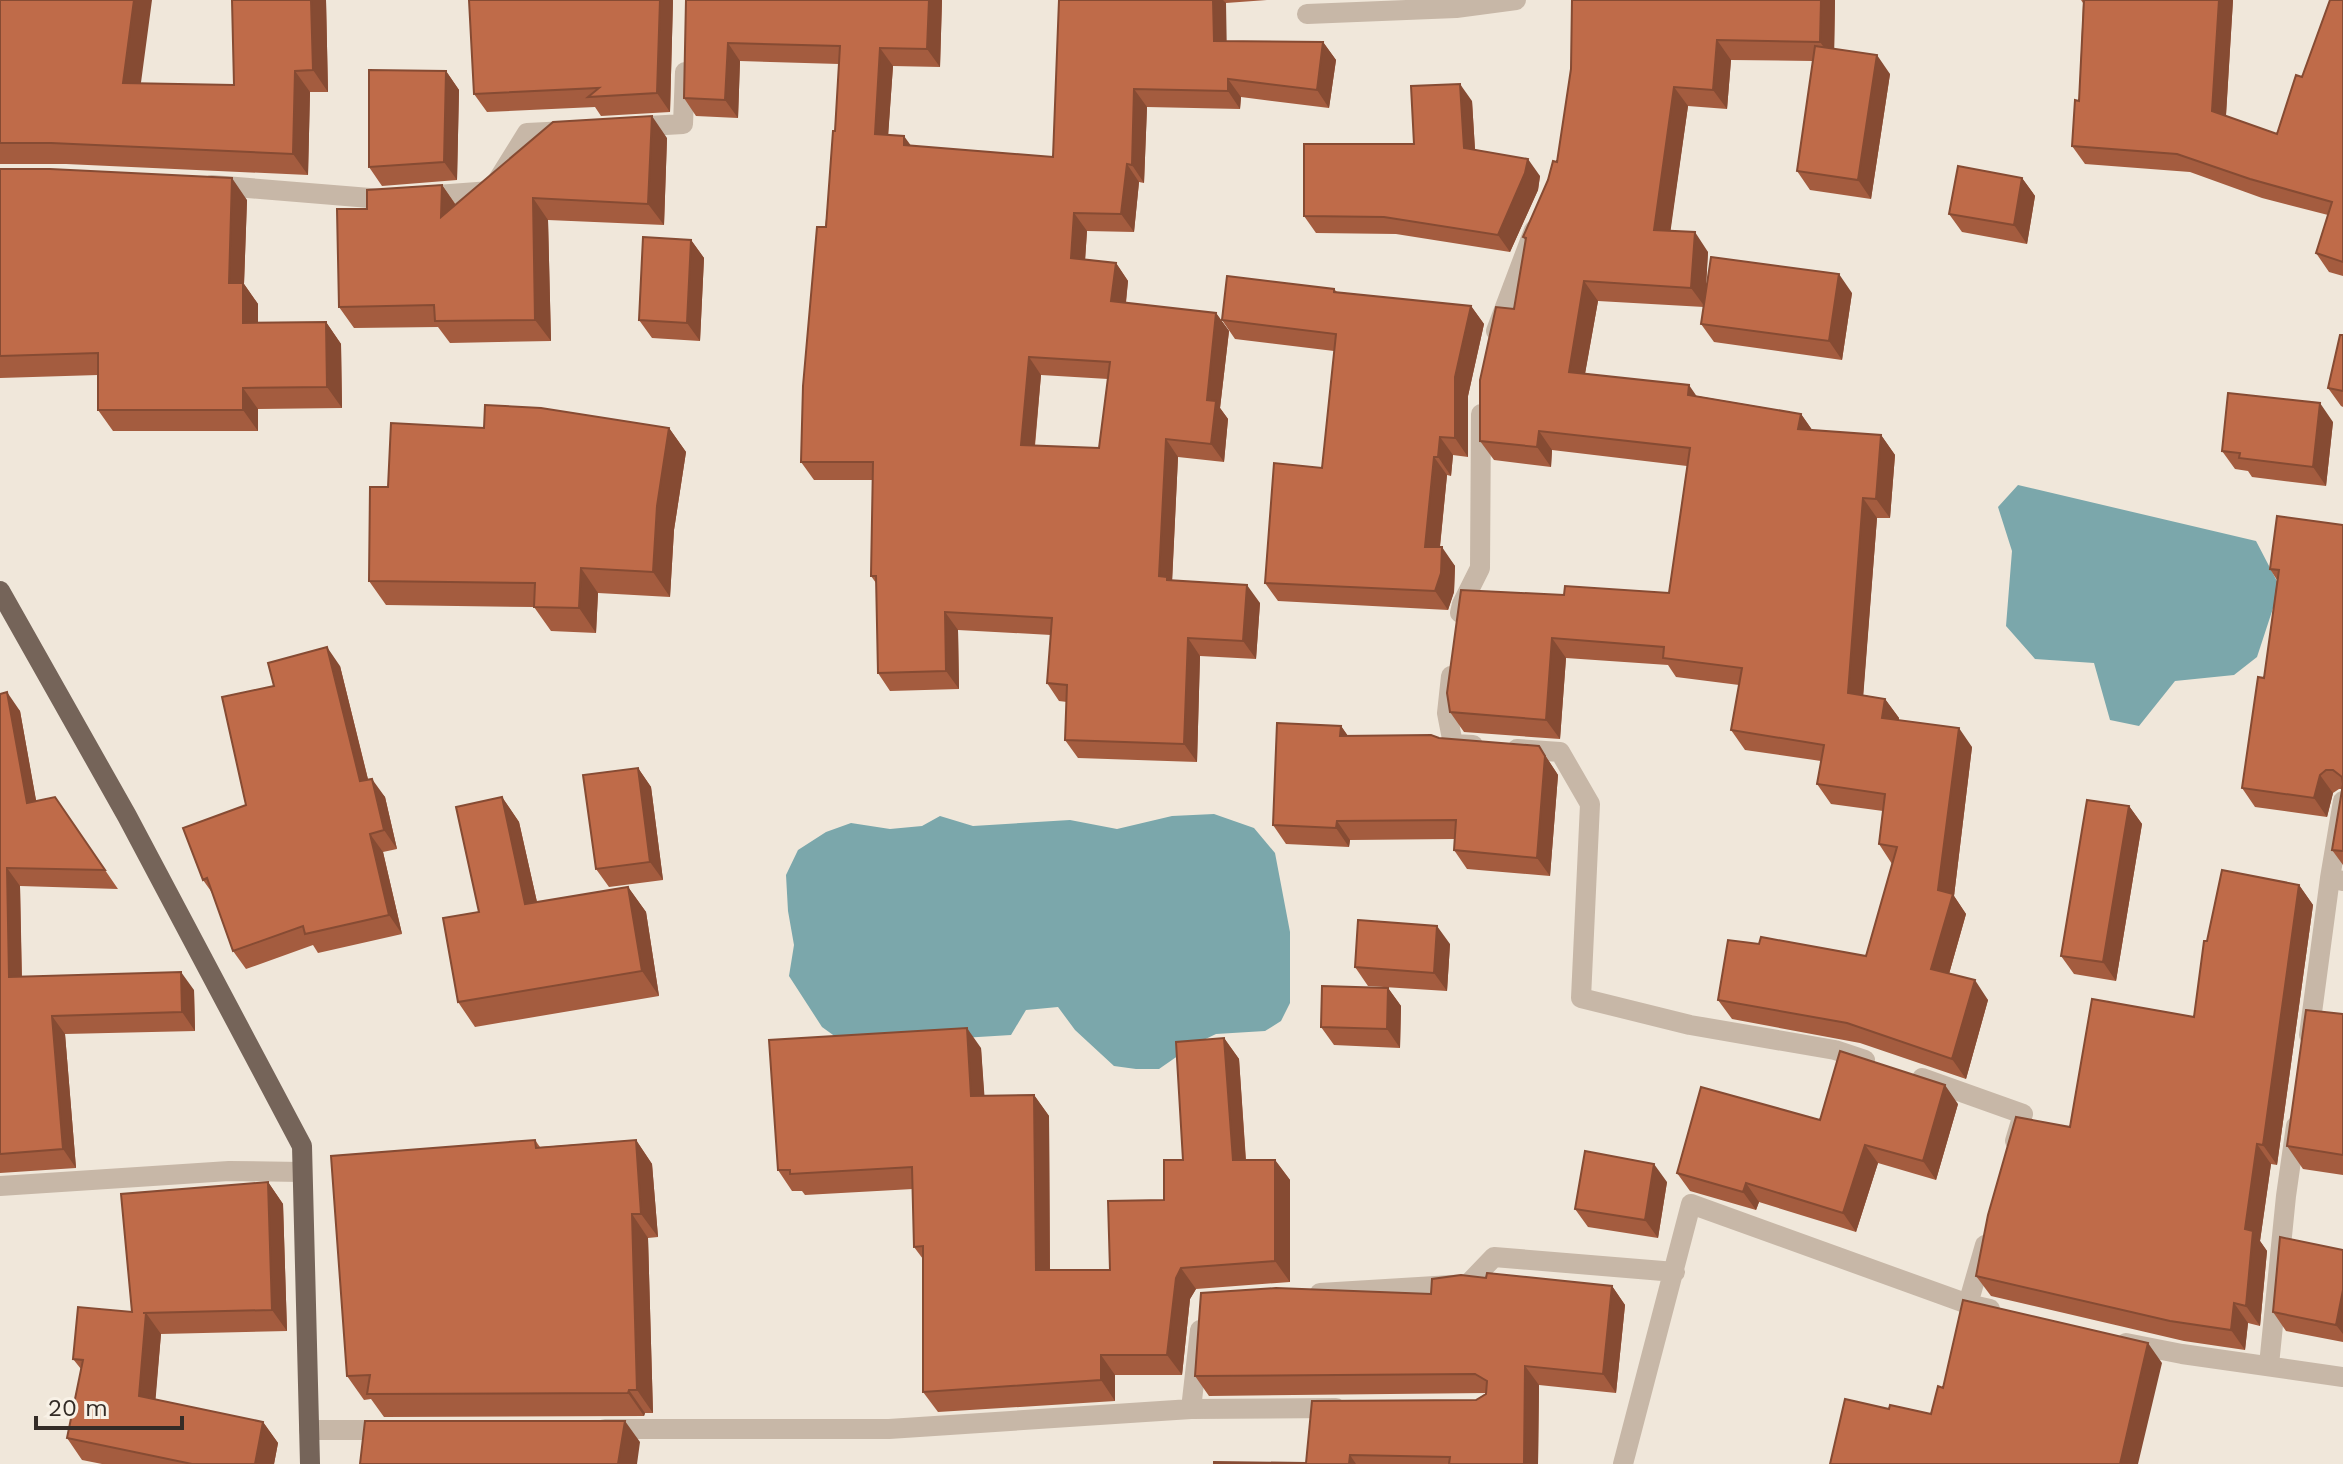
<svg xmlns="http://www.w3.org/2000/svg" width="2343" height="1464" viewBox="0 0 2343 1464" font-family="'Work Sans',sans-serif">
<rect width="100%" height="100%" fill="#f0e7da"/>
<!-- water -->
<path fill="#7ba7ab" d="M2018,485l238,56 24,46 -23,70 -23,18 -59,6 -36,45 -29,-6 -16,-57 -59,-4 -29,-33 6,-75 -14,-44z
M1214,814l40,14 21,25 15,79v71l-9,18 -16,10 -49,3 -21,10 -36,25h-23l-22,-3 -39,-36 -17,-23 -32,3 -15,25 -164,10 -25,-18 -33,-51 5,-31 -6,-34 -2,-36 12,-25 28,-18 25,-9 39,6 32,-3 18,-10 33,10 97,-6 47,9 55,-13z"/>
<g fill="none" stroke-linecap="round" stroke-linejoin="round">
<!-- minor -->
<path stroke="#c7b7a7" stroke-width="20" d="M1307,14l149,-6 60,-8
M631,127l52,-3 2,-52
M212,185l170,14 109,-8 36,-58 40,-2
M1496,331l38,-101
M1460,613l2,-9 18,-36 1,-154
M1451,676l-4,37 6,31 20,1
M1517,749l43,3 30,52 -9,194 109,27 145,25 30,10
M2330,878l13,-77
M2309,1035l21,-157 13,3
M1922,1078l101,36 -8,27
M0,1186l229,-15 72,1
M1985,1245l-17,59 22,5
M1320,1293l148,-9 26,-27 181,15
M2126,1343l56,11 161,23
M2269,1365l17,-169 10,-70
M1191,1409l9,-79
M605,1429h284l302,-20 145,-1
M309,1430h80
M1623,1464l68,-260 277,100"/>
<!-- major -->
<path stroke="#756459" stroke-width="20" d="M0,591l127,225 175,330 8,318"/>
</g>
<!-- wall -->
<path fill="#a45c3f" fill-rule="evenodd" d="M0,0l141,83 93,2 -2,-85h94l2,92h-18l-2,83 -242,-11h-66z
M686,0h256l-2,67 -47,-1 -5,69 23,11 142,11 6,-157h208l-41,3v38l97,1 13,18 -7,48 -88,-11 -1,12 -93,-2 -3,76 -5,-1 -5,50 -47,-1 -2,29 31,3 12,18 -2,22 90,10 13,18 -9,77 8,11 -4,43 -46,-5 -6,123 88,23 -4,56 -56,-3 -3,106 -119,-4 -13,-18 2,-38 -8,-1 -12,-18 4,-48 -93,-5 1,59 -69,2 -12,-18 -2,-90 -5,-7 2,-96h-59l-13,-18 34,-331 4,-67 -99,-3 -2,57 -42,-2 -12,-18zM1041,375l67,4 -9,69 -64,-2z
M1572,0h263l-1,49 56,25 -19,125 -61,-9 -13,-19 16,-110 -82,-1 -4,49 -39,-3 -18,125 38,21 -3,44 147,-3 -10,67 -128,-18 -13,-18 3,-17 -106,-6 -13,72 112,23 104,18 11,16 69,5 14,20 -5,63h-13l-14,177 22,4 14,19v2l73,27 -18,149 12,18 -17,60 39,26 -22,79 -106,-36 -128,-24 -14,-19 41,-56 107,12 26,-92 -13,-20 4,-33 -52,-7 -14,-20 4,-23 -76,-11 -14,-20 8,-45 -63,-8 -8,-12 -102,-7 -6,81 -96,-7 -14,-20 114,-117 105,-2 18,-127 -135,-16 -1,17 -57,-7 -14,-19 34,-132 12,-68 -3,-4 34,-75 14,-93z
M2081,0h152l-7,116 51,18 25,-57 41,-77v276l-14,-4 -13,-19 12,-38 -66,-17 -72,-26 -105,-8 -13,-18 7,-45 4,-98z
M673,1l-3,111 -69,4 -6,-9 -108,5 -13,-18z
M446,71l13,19 -2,90 -75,6 -13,-19z
M1472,101l3,49 65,26 -2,14 -28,62 -114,-18 -80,-1 -12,-17 110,-72z
M667,138l-3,87 -116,-5 3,121 -101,2 -12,-16 -84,1 -15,-21 28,-98 75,-24 14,20z
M0,169l247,31 -3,84 14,20v19l68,-1 15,22 1,64 -84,1v22h-145l-15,-21v-35l-98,3z
M2022,178l13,18 -8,48 -65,-12 -13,-18z
M691,240l13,18 -4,83 -48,-3 -13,-18z
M1334,289l3,3 134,14 13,18 -16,72v61l-15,-2 -2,21 -4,-1 -7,72 15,19 -1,26 -6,18 -170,-9 -13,-18 57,-115 12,-117 -99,-12 -13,-19z
M2343,335v72l-2,-1 -13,-18z
M2333,422l-7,64 -74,-9 -4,-6 -13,-2 -13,-18z
M484,428h185l17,24 -12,78 -4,67 -72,-4 -2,40 -45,-2 -17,-24 -148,-2 -17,-24 19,-94z
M2343,525v340l-11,-15 10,-61h-3l-6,4 -6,24 -72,-10 -13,-19 22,-110 13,-98 -7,-11z
M340,666l28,113 17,18 12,52 -14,3 19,82 -84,19 -5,-8 -67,24 -13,-18 -20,-57 -10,-14 43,-75 28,-119z
M0,694l20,17 16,90 19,-4 63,92 -98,-3 2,91 172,13 1,41 -130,3 11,134 -76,5z
M1341,726l7,10 91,2 100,8 19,29 -8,101 -83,-7 -13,-19 1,-11 -105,1 -1,7 -63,-3 -13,-19z
M638,768l13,19 12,93 -54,7 -13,-18z
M502,797l17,25 18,80 91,-15 18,25 13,84 -184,31 -17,-25 21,-90z
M2129,806l13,18 -26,157 -42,-7 -13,-18z
M2299,885l14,20 -36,260 -6,-1 -11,77 7,10 -7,75 -12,-3 -3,27 -61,-9 -193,-45 -15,-20 218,-259 13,-76z
M1450,944l-3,47 -79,-5 -13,-19z
M1388,988l13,18 -1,42 -66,-3 -13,-18z
M2343,1014v161l-40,-6 -16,-23z
M1224,1038l15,21 7,101h29l15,20v102l-94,7 -6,10 -8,76h-67v26l-177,11 -15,-20v-133l-9,-12 -1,-58 -108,6 -3,-4h-10l-14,-21 203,-122 3,48 50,-1 15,21 1,154h60l54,-70 19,-40z
M1958,1104l-22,76 -58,-17 -22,69 -97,-30 -3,8 -66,-19 -13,-18 143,-53z
M535,1140l5,7 96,-7 16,24 6,73 -10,1 5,175h-8l-1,3 -260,1 -13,-18 -7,1 -17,-24z
M268,1182l15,22 4,127 -126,3 -6,66 108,22 15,21 -4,21h-172l-20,-4 -15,-22 14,-69 -8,-10 59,-47z
M1667,1182l-9,56 -70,-11 -13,-18z
M2343,1250v92l-57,-11 -13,-19z
M1486,1278l126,8 13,19 -9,88 -77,-8 -1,79h-324l92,-1 170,-63 10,-7 -277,3 -14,-20 236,-82z"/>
<!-- shaded-wall -->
<path fill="#864b33" d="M134,0h18l-14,105 -15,-22z
M311,0h15l2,92 -15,-22z
M660,0h13l-3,112 -13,-19z
M929,0h13l-2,67 -13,-18z
M1213,0h10l3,3 1,56 -13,-18z
M1821,0h14l-1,61 -14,-19z
M2219,0h14l-8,130 -13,-19z
M1717,40l14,20 -4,49 -14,-19z
M1323,42l13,18 -7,48 -12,-18z
M728,43l12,18 -2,57 -13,-18z
M880,48l13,18 -6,86 -12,-18z
M1877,55l13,19 -19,125 -13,-19z
M295,71l15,21 -2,83 -15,-21z
M446,71l13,19 -2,90 -13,-18z
M1228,79l13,18 -1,12 -12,-18z
M1460,84l12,17 4,65 -12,-18z
M1674,87l14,19 -20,143 -14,-19z
M1134,89l13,18 -3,76 -12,-18z
M652,116l15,22 -3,87 -16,-21z
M904,136l13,18 -13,-9z
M1528,159l12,17 -2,14 -28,62 -12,-17z
M1127,164l12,18 -5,50 -13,-18z
M232,178l15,22 -3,84 14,20v41l-15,-22 -14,-40z
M2022,178l13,18 -8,48 -13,-19z
M442,185l15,22 -16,10z
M533,198l15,22 3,121 -16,-21z
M1074,213l13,18 -3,45 -13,-18z
M1695,232l13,20 -3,55 -14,-19z
M691,240l13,18 -4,83 -13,-18z
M1116,263l12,18 -4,38 -13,-18z
M1839,274l13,19 -10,67 -13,-19z
M1584,281l14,20 -16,90 -13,-19z
M1471,306l13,18 -16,72v61l-13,-19v-61z
M1216,313l13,18 -9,77 8,11 -4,43 -13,-18 -4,-44z
M326,322l15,22 1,64 -15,-21z
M1029,357l12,18 -8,88 -12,-18z
M1689,385l13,19 -14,-9z
M243,388l15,21v22l-15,-21z
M2320,403l13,19 -7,64 -13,-19z
M1801,414l14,20 -17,-5z
M669,428l17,24 -12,78 -4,67 -17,-25 4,-66z
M1539,431l13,19 -1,17 -14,-20z
M1881,435l14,20 -5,63 -14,-19z
M1440,437l13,18 -2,21 -13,-19z
M1166,439l12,18 -6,127 -13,-8z
M1434,457l13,18 -9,90 -13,-18z
M1863,498l14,20 -15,194 -14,-19z
M1442,547l13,19 -1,26 -6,18 -13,-19z
M581,568l17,25 -2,40 -17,-25z
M1247,585l13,18 -4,56 -13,-18z
M945,612l13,18 1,59 -13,-18z
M1188,638l12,18 -3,106 -13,-18z
M1552,638l14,20 -6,81 -14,-19z
M327,647l13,19 33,134 -13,-19z
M7,692l13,19 20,111 -13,-19z
M1885,699l14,19 -3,20 -14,-20z
M1341,726l13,19 -14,-9z
M1959,728l13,19 -18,149 12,18 -21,74 -14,-19 7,-79z
M1539,746l19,29 -8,101 -13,-18z
M638,768l13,19 12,93 -13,-18z
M2320,775l13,18 -6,24 -13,-19z
M372,779l13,18 12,52 -13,-19z
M502,797l17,25 24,107 -18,-25z
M2129,806l13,18 -26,157 -13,-19z
M1337,821l13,19 -1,7 -13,-19z
M370,834l13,18 19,82 -13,-19z
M7,868l13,18 2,110 -13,-19z
M2299,885l14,20 -36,260 -14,-20z
M628,887l18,25 13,84 -17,-25z
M1437,926l13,18 -3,47 -13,-18z
M181,972l13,18 1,41 -13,-19z
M1975,980l13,20 -22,79 -14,-20z
M1388,988l13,18 -1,42 -13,-19z
M52,1016l13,18 11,134 -13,-19z
M967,1028l14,20 5,69 -15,-21z
M1224,1038l15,21 8,121 -14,-20z
M1945,1085l13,19 -22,76 -13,-19z
M1034,1095l15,21 1,175 -14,-21z
M636,1140l16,24 6,73 -17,-23z
M2257,1144l14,20 -11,77 7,10 -7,75 -14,-20 -1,-77z
M1865,1145l13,18 -22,69 -13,-19z
M1275,1160l15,20v102l-15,-21z
M1654,1164l13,18 -9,56 -13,-18z
M268,1182l15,22 4,127 -15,-21z
M1746,1183l13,19 -3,8 -13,-18z
M632,1214l16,24 5,175 -16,-23z
M1181,1268l15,21 -6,10 -8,76 -15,-20 9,-77z
M1612,1286l13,19 -9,88 -13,-19z
M2343,1290v44l-7,-9z
M2234,1303l14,20 -3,27 -14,-20z
M146,1313l15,21 -7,84 -15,-22z
M2148,1343l14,20 -24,101h-18z
M1101,1355l14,20v26l-14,-21z
M1525,1366l14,19 -1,79h-14z
M629,1390l16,23 -1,3 -16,-23z
M625,1421l15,21 -3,22h-19z
M263,1422l15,21 -4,21h-19z
M1350,1455l6,9h-7z"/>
<!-- building -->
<path fill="#bf6b49" stroke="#864b33" stroke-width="2" fill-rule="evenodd" d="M0,0h134l-11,83 111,2 -2,-85h79l2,70 -18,1 -2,83 -242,-11h-51z
M469,0h191l-3,93 -69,4 11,-9 -125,6z
M686,0h243l-2,49 -47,-1 -5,86 29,2v9l149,12 6,-157h154l1,41 109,1 -6,48 -89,-11v12l-94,-2 -2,76 -5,-1 -6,50 -47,-1 -3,45 45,5 -5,38 105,12 -9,87 9,1 -5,43 -45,-5 -7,137 8,1v3l80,5 -4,56 -55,-3 -4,106 -119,-4 2,-55 -20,-2 5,-65 -107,-6 1,59 -68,2 -2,-97h-5l2,-114h-72l2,-76 14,-159h9l7,-96h2l5,-85 -112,-3 -3,57 -41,-2zM1029,357l81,5 -11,86 -78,-3z
M1572,0h249l-1,42 -103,-2 -4,50 -39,-3 -20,143 41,2 -4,56 -107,-7 -15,91 120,13 -1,10 113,19 -3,15 83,6 -5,64 -13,-1 -15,195 37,6 -3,19 77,10 -21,162 15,4 -22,75 44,11 -23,79 -105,-36 -129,-23 10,-60 31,4 2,-7 105,19 31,-109 -18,-3 6,-50 -68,-10 7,-39 -93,-15 11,-62 -79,-10 1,-11 -112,-9 -6,82 -96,-8 -3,-19 14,-103 103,5 1,-9 104,7 21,-145 -151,-17 -2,16 -57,-6v-61l16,-73 18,2 12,-71 -3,-1 25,-57 5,-19 4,1 14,-93z
M2084,0h135l-7,111 65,23 19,-59 6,2 28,-77h13v262l-27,-9 16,-51 -82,-23 -73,-25 -105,-8 3,-46 4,1z
M1815,46l62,9 -19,125 -61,-9z
M369,70l77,1 -2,91 -75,5z
M1460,84l4,64 64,11 -3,14 -27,62 -114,-18 -80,-1v-72h110l-3,-58z
M652,116l-4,88 -115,-6 2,122 -100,1 -1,-16 -95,2 -2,-98h30v-19l75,-5 -1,32 112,-95z
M1958,166l64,12 -8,47 -65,-11z
M0,169h50l182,9 -3,105h14v40l83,-1 1,65 -84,1v22h-145v-57l-98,3z
M643,237l48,3 -4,83 -48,-3z
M1711,257l128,17 -10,67 -128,-17z
M1227,276l107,13v3l137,14 -16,71v61l-15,-1 -2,20h-4l-9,90h17l-1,26 -6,18 -170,-8 9,-120 48,5 14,-134 -114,-14z
M2340,335h3v56l-15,-3z
M2228,393l92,10 -7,64 -74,-9 1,-5 -18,-2z
M485,405l56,3 128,20 -12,78 -4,66 -72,-4 -2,40 -45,-1 1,-24 -166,-2 1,-94h18l3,-64 93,5z
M2277,516l66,9v326l-11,-1 11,-66 -1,-7 -9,-7h-7l-6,5 -6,23 -72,-10 16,-111 6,1 15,-108 -9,-1z
M327,647l33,134 12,-2 12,51 -14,4 19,81 -84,19 -2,-8 -70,25 -26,-73 -4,2 -20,-52 63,-23 -24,-108 52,-11 -6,-23z
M7,692l20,111 28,-6 50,73 -98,-2 2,109 172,-5 1,40 -130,4 11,133 -63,5v-460z
M1277,723l64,3 -1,10 91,-1 8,3 100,8 6,10 -8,102 -83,-8 2,-30 -119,1 -1,7 -63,-3z
M638,768l12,94 -54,7 -13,-94z
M502,797l23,107 103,-17 14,84 -184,31 -15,-84 36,-6 -23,-105z
M2087,800l42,6 -26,156 -42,-6z
M2222,870l77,15 -36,260 -6,-1 -12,85 8,2 -7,75 -12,-3 -3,27 -61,-9 -194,-45 12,-61 28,-98 54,10 22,-128 102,18 10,-76h3z
M1358,920l79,6 -3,47 -79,-6z
M1322,986l66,2 -1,41 -66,-2z
M2306,1010l37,4v141l-56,-9z
M967,1028l4,68 63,-1 2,175h74l-2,-69 56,-1v-40h19l-7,-118 48,-4 9,122h42v101l-94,7 -5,10 -9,77h-66v25l-178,12v-146l-9,1 -2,-80 -122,7v-4h-12l-9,-130z
M1840,1051l105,34 -22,76 -58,-16 -22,68 -97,-30 -3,9 -66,-19 24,-86 119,33z
M535,1140l1,8 100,-8 5,74h-9l5,176h-8l-1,3 -261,1 3,-19 -23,1 -16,-220z
M1585,1151l69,13 -9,56 -70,-11z
M268,1182l4,128 -129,3h3l-7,83 124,26 -8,42h-63l-125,-26 16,-78 -10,-1 5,-52 54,5 -11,-118z
M2280,1237l63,13v40l-7,35 -63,-13z
M1487,1273l125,13 -9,88 -78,-8 -1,98h-75l1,-7 -100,-2 -1,9h-135v-2l92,1 6,-62 164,-1 10,-6 1,-13 -12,-7 -280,2 6,-83 75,-5 155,6 1,-15 29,-4 25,3z
M1963,1300l185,43 -28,121h-290l15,-65 44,10 1,-4 41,9 7,-28 5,2z
M365,1421h260l-7,43h-258z"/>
<!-- scale -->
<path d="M36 1416v12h146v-12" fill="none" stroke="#342c27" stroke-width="4"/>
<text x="48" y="1416" font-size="24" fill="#342c27" stroke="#f8f1e6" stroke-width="6" paint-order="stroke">20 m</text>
</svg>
